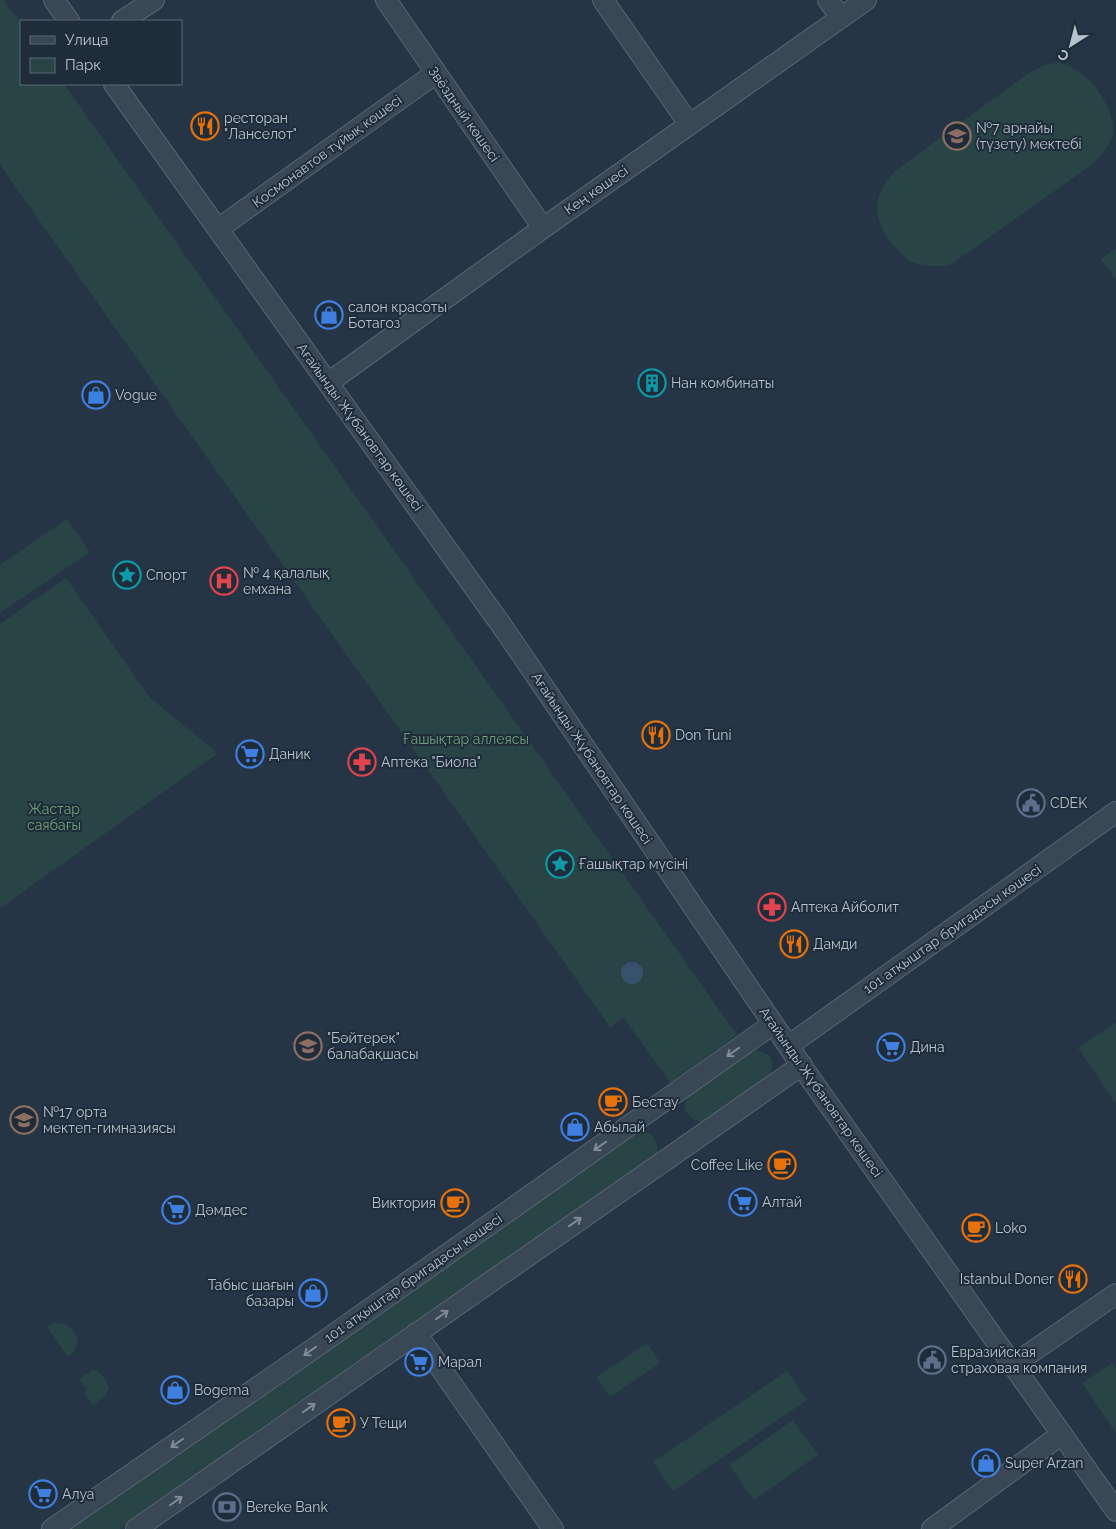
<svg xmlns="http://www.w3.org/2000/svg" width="1116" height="1529" viewBox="0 0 1116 1529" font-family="Raleway,sans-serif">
<rect width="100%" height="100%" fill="#263545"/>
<!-- green -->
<path fill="#284446" d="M0,0h4l17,24v60h43l673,951 -67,48 -46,-65 -14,9 -610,-862z
M1060,62c10,5 22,10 30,19 11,11 26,37 23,53 -3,13 -14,23 -23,32l-140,99c-13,2 -26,2 -38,-3 -6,-3 -11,-9 -15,-13 -13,-14 -22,-29 -19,-48 1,-12 10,-21 17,-30l131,-96 18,-10z
M1116,248v32l-15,-21z
M67,519l23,33 -90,61v-48z
M66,578l84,120 63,51 4,5 -217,154v-284z
M1116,1022v82l-38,-56z
M751,1050c19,1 26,9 18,27l-64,45c-11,0 -15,-5 -21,-13l3,-13z
M644,1130c12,6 17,16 11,28l-535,371h-50l566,-397z
M54,1323c14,-1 18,4 24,16l-4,13 -6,5 -21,-30z
M647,1343l13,20 -50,34 -13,-20z
M1112,1363l4,6v64l-34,-50z
M92,1370c9,0 14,10 17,18 -3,8 -9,12 -16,17l-9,-13 3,-2 -8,-11z
M787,1371l20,29 -134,91 -20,-29z
M793,1420l25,35 -64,45 -25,-35z"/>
<!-- water -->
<path fill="#38516d" d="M621 973a11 11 0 1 1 22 0a11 11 0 1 1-22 0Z"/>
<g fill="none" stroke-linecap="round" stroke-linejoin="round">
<!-- minor casing -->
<g stroke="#596572" stroke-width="22">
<path id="minor" d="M54,0l15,21
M386,0l157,228
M603,0l86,124
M828,0l13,18
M122,21l32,-21
M114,84l388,542 308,452 306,433
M218,229l218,-156
M328,383l215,-155 323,-228
M788,1046l328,-234
M416,1333l137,196
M1013,1365l103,-71
M52,1529l264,-182 457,-323
M136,1529l666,-464
M932,1529l130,-95"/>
</g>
<!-- minor -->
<use href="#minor" stroke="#3a4755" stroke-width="20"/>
</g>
<!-- one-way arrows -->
<defs><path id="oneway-shaft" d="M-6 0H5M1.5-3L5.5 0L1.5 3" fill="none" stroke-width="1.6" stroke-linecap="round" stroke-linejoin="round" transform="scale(1.25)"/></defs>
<g stroke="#7f8b98">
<use href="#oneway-shaft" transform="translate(733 1052) rotate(145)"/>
<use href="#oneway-shaft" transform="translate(600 1146) rotate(145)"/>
<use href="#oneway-shaft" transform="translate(575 1222) rotate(-35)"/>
<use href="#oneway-shaft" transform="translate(442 1315) rotate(-35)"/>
<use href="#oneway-shaft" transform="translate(310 1351) rotate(145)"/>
<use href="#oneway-shaft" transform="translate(309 1408) rotate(-35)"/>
<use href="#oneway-shaft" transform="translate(177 1443) rotate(145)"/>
<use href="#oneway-shaft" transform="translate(176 1501) rotate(-35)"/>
</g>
<!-- icons -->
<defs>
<g id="restaurant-ring" transform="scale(1.4375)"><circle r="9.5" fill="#1f2c3a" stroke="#e8710a" stroke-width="1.5"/><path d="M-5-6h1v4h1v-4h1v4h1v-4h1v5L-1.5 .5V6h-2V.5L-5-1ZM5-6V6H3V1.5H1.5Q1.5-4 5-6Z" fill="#e8710a"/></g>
<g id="school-ring" transform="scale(1.4375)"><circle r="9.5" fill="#1f2c3a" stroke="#8d6e63" stroke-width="1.5"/><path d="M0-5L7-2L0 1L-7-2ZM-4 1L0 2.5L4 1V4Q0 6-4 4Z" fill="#8d6e63"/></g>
<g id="shop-ring" transform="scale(1.4375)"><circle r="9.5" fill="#1f2c3a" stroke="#3f7fe0" stroke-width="1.5"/><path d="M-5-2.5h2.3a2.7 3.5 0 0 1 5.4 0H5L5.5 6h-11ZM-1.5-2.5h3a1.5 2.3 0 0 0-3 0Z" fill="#3f7fe0"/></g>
<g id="building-ring" transform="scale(1.4375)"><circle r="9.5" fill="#1f2c3a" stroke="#0f9aa8" stroke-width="1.5"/><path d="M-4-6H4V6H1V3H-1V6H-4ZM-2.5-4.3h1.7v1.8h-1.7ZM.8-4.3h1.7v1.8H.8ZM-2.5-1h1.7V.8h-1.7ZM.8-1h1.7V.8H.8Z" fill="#0f9aa8"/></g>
<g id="sight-ring" transform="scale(1.4375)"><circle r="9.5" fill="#1f2c3a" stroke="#0f9aa8" stroke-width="1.5"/><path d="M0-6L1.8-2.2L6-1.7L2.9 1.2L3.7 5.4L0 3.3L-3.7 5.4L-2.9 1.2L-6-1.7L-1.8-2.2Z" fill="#0f9aa8"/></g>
<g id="hospital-ring" transform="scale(1.4375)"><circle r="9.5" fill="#1f2c3a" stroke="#e0444e" stroke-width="1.5"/><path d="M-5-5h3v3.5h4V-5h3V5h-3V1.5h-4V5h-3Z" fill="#e0444e"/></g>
<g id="supermarket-ring" transform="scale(1.4375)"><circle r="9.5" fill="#1f2c3a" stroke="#3f7fe0" stroke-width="1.5"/><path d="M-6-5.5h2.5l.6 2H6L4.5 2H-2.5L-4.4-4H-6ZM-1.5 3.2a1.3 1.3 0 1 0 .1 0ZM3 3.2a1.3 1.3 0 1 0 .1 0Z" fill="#3f7fe0"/></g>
<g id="pharmacy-ring" transform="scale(1.4375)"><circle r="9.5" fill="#1f2c3a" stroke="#e0444e" stroke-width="1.5"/><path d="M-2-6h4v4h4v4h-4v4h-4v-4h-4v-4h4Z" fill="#e0444e"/></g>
<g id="civic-ring" transform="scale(1.4375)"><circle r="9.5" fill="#1f2c3a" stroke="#5c6f8a" stroke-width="1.5"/><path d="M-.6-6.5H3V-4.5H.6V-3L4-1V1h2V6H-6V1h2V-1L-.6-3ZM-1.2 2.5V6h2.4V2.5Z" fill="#5c6f8a"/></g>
<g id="cafe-ring" transform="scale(1.4375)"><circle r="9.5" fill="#1f2c3a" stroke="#e8710a" stroke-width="1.5"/><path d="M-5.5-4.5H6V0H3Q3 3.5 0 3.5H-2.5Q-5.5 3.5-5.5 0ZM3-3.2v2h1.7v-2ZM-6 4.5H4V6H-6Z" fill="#e8710a"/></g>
<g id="bank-ring" transform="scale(1.4375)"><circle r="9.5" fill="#1f2c3a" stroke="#5c6f8a" stroke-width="1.5"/><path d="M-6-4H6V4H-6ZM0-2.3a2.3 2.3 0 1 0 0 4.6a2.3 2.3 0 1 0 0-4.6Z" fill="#5c6f8a"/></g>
</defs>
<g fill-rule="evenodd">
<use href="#restaurant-ring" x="205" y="126"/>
<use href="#school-ring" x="957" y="136"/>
<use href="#shop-ring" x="329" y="315"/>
<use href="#building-ring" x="652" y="383"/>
<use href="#shop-ring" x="96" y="395"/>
<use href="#sight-ring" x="127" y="575"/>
<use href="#hospital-ring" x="224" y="581"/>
<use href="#restaurant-ring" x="656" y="735"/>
<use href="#supermarket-ring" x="250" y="754"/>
<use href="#pharmacy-ring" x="362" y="762"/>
<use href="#civic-ring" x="1031" y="803"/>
<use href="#sight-ring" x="560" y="864"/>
<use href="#pharmacy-ring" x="772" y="907"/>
<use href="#restaurant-ring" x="794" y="944"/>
<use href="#school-ring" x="308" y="1046"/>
<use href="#supermarket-ring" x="891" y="1047"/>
<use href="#cafe-ring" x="613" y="1102"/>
<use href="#school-ring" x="24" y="1120"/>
<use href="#shop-ring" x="575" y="1127"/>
<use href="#cafe-ring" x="782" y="1165"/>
<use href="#supermarket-ring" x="743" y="1202"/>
<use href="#cafe-ring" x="455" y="1203"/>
<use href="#supermarket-ring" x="176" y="1210"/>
<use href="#cafe-ring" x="976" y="1228"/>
<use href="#restaurant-ring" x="1073" y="1279"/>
<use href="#shop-ring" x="313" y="1293"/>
<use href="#civic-ring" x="932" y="1360"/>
<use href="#supermarket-ring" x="419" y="1362"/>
<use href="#shop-ring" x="175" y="1390"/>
<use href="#cafe-ring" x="341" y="1423"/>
<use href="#shop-ring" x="986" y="1463"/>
<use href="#supermarket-ring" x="43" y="1494"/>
<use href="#bank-ring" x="227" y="1507"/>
</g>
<g text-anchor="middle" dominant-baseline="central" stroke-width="4" stroke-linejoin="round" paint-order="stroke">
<!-- street labels -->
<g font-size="14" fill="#b8c2ce" stroke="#1f2c3a">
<text transform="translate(464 114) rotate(55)">Звёздный көшесі</text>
<text transform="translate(327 151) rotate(-36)">Космонавтов тұйық көшесі</text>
<text transform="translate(596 190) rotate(-35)">Кең көшесі</text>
<text transform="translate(360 427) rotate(54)">Ағайынды Жұбановтар көшесі</text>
<text transform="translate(592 758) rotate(56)">Ағайынды Жұбановтар көшесі</text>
<text transform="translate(952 929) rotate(-35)">101 атқыштар бригадасы көшесі</text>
<text transform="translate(821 1092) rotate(55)">Ағайынды Жұбановтар көшесі</text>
<text transform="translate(413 1278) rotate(-35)">101 атқыштар бригадасы көшесі</text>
</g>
<!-- poi labels -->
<g font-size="14" fill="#b8c2ce" stroke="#1f2c3a" text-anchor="start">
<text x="224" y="118">ресторан<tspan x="224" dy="16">"Ланселот"</tspan></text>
<text x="976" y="128">№7 арнайы<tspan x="976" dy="16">(түзету) мектебі</tspan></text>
<text x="348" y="307">салон красоты<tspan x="348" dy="16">Ботагоз</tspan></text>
<text x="671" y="383">Нан комбинаты</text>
<text x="115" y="395">Vogue</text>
<text x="243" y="573">№ 4 қалалық<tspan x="243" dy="16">емхана</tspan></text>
<text x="146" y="575">Спорт</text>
<text x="675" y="735">Don Tuni</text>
<text x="269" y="754">Даник</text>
<text x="381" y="762">Аптека "Биола"</text>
<text x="1050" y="803">CDEK</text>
<text x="579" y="864">Ғашықтар мүсіні</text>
<text x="791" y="907">Аптека Айболит</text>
<text x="813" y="944">Дамди</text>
<text x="327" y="1038">"Бәйтерек"<tspan x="327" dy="16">балабақшасы</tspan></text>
<text x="910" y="1047">Дина</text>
<text x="632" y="1102">Бестау</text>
<text x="43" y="1112">№17 орта<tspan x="43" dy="16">мектеп-гимназиясы</tspan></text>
<text x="594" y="1127">Абылай</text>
<text x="763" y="1165" text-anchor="end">Coffee Like</text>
<text x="762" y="1202">Алтай</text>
<text x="436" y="1203" text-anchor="end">Виктория</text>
<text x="195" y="1210">Дәмдес</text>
<text x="995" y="1228">Loko</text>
<text x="1054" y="1279" text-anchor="end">Istanbul Doner</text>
<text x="294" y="1285" text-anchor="end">Табыс шағын<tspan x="294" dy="16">базары</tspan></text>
<text x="951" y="1352">Евразийская<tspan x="951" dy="16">страховая компания</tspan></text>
<text x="438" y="1362">Марал</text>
<text x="194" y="1390">Bogema</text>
<text x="360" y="1423">У Тещи</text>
<text x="1005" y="1463">Super Arzan</text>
<text x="62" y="1494">Алуа</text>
<text x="246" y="1507">Bereke Bank</text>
</g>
<!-- park labels -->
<g font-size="14" fill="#6ea077" stroke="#1f2c3a">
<text x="466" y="739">Ғашықтар аллеясы</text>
<text x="54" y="809">Жастар<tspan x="54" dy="16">саябағы</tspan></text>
</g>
</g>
<!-- legend -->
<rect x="20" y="20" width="162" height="65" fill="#1f2c3a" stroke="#5c6875"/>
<rect x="30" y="36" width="25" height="8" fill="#3a4755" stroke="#5c6875"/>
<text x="65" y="45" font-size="15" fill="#b8c2ce">Улица</text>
<rect x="30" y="58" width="25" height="15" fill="#284446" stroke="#5c6875"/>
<text x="65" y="70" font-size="15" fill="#b8c2ce">Парк</text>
<!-- north arrow -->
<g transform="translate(1071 45) rotate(216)" stroke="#1f2c3a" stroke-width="4" paint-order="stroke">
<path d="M0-4L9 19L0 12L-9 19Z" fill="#b8c2ce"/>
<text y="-8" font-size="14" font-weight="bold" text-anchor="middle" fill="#b8c2ce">С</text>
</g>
</svg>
